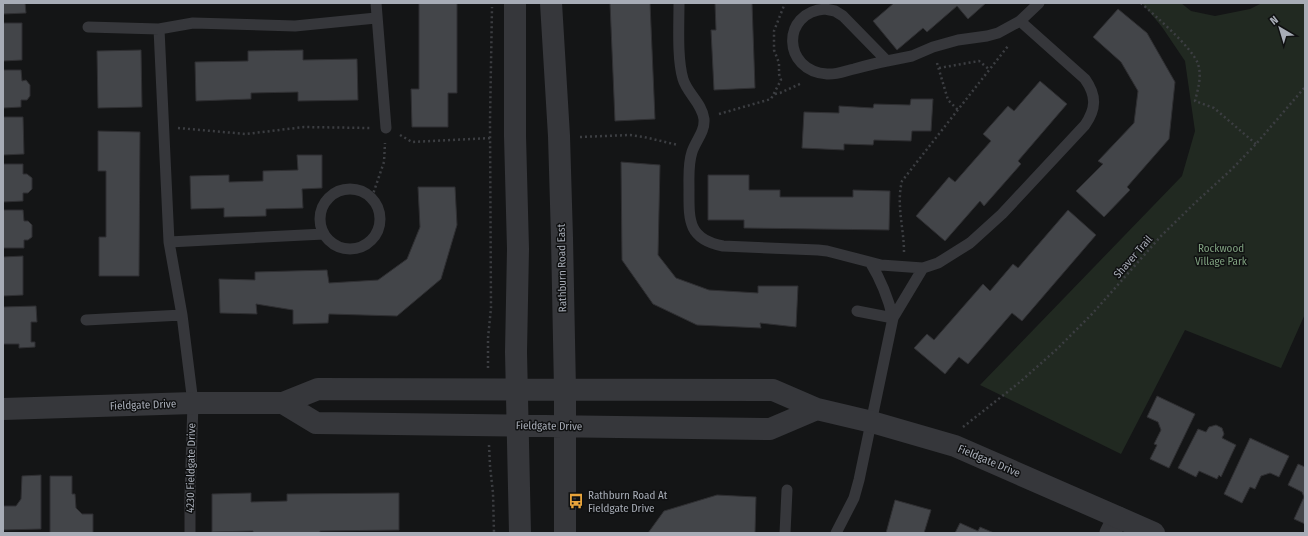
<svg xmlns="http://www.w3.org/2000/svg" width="1308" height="536" viewBox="0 0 1308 536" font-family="'Fira Sans Condensed',sans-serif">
<rect width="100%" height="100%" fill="#141516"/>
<!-- green -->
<path fill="#212921" d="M1142,3h39l10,8 24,5 35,-7 12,-6h43v311l-24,54 -96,-38 -64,124 -141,-69 202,-209 13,-45 -10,-70 -23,-34z"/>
<!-- building -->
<path fill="#434549" stroke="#2f2f32" d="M3,3h22l1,10 -23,1z
M419,3h38v90h-9v34h-36l-1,-38h8z
M610,3h40l5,116 -40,2z
M715,3h37l3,85 -41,2 -3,-60h5z
M894,3h92l-18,16 -11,-13 -30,26 -4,-4 -26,22 -24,-29z
M1118,9l29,24 28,49 -6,57 -42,48 3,3 -26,27 -28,-26 27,-27 -5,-3 36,-38 4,-32 -17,-29 -28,-25z
M3,23h19v37l-19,1z
M141,50l1,57 -44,1 -1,-57z
M303,50v10l54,-1 1,41 -60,1v-9l-47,1v6l-55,2 -1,-39 53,-1v-10z
M3,70h18l1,11 4,-1 4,5v11l-3,4h-6v7l-18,1z
M1040,81l27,23 -49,57 3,3 -37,42 -4,-5 -35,40 -29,-25 33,-39 6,5 36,-41 -8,-7 25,-28 6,5z
M911,99h22l-2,32h-19l-1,10 -37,-1 -1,5 -29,-1v6l-42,-2 2,-36 35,1v-7l34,2 1,-4 36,1z
M3,117h20l1,37 -21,1z
M98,131l42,1 -1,144h-40v-39h7v-66h-8z
M297,155h25v33l-20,1 1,19 -37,1v7l-42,1v-9l-33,1 -1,-33 39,-1v7l34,-1v-10l35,-1z
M621,162l39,3 -2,90 18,23 33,12 49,3v-7h40l-2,41 -36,-4 1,5 -64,-3 -44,-21 -31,-44z
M3,164h20v10h4l5,4v11l-4,4h-5v8l-20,1z
M708,175h41v15h31v7h73v-7l37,1 -1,39 -145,-2v-8h-36z
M418,187h37l2,38 -16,54 -44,37 -68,-2 -1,9 -35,1v-14l-37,-6 1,10 -37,-1 -1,-34 36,1v-8l72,-2 2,13 49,-3 29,-21 13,-32z
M3,210h20l1,11h4l4,4v12l-4,3h-4v8h-21z
M1068,210l28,25 -74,86 -10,-8 -44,51 -9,-7 -14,17 -31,-26 13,-14 7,6 49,-56 7,7 23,-27 5,4z
M23,256v39l-20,1v-39z
M36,306l1,16h-6v20h4v5l-16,1v-4h-16v-37z
M1157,396l38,18 -26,54 -19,-9 7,-14 -3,-1 7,-14 -3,-8 -11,-5z
M1216,425l6,3 2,6 -2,4 14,7 -15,32 -2,-2 -2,4 -18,-8 -3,6 -18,-9 20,-39 8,3 3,-5z
M1250,438l39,18 -10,21 -9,-4 -9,3 -6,13 -5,-2 -8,16 -18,-9z
M1298,464l7,3v57l-11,-5 10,-22 -2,-5 -14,-7z
M41,475v54l-38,1v-24h13l5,-7 1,-23z
M50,476h22v18h3l1,14 6,6h11v19h-43z
M251,493v9l36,-1v-7l112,-1v37l-79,1v2h-67v-2l-41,1v-38z
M717,495l39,2 -1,36h-107l16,-22z
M895,500l36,10 -7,23h-38z
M960,523l18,8 2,-4 14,6h-39z"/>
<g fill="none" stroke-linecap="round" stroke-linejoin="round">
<!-- path -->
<path stroke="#3c3e42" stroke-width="2.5" stroke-dasharray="2 3" stroke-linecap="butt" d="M1141,3c14,13 51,44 57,61 4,12 0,25 -3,37l19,7 42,36
M937,63l11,37 10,10
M939,68l40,-7 11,9
M775,94l5,-1 22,-10
M719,114l52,-15 10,-19 -2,-6v-11l-5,-13v-19l11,-28
M178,128l68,6 58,-7 66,1
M400,135l12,7 79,-4
M580,137l50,-2 14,2 34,8
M372,197l12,-35 1,-19
M904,252c0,-24 -8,-47 -2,-71l106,-135
M488,368v-30l3,-30 -1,-187 2,-114
M963,427l57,-45 37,-33 35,-35 69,-78 35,-34 36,-33 24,-25 49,-57
M489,445l1,21 3,27 1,40"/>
<!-- service -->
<path stroke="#36373b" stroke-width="11" d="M376,3l10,125
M679,3c0,22 -2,56 4,76 4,14 19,24 21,40 1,13 -8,21 -12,33 -4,12 -3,24 -3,37 0,30 -2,50 34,57l95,4 9,1 54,14 42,3 15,-5 32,-20 32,-29 83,-89c11,-16 12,-29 0,-46l-65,-58
M825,9l10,2 8,5 44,45c-11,2 -22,5 -33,8 -9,2 -18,6 -27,5 -45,-3 -46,-62 -2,-65z
M88,27l71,2 34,-6 102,3 81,-8
M159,29l10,213 13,73 11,88 -3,93v37
M887,61l25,-5 21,-9 25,-7 29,-4 11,-3 22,-12 19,-18
M320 219a30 30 0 1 1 60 0a30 30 0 1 1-60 0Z
M169,242l155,-8
M857,311l36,7c-5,-21 -12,-38 -23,-56
M86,320l96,-5
M785,533l2,-43
M836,533l18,-35 5,-18 34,-162 30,-50"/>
<!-- minor -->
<path stroke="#36373b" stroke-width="21" d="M1110,533l8,-16"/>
<!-- tertiary -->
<path stroke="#36373b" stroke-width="22" d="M515,3v133l3,113 -2,103 4,181
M551,3l8,133 3,102 3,152v143
M283,403l33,20 454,6 47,-20
M3,409l190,-6h90l35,-14 455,1 44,19 55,13 83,24 199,87"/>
</g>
<!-- icons -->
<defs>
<g id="bus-bare" transform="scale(1.2)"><path d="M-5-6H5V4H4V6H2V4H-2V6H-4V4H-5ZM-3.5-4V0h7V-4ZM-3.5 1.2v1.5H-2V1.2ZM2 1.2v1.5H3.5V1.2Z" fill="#e8a43b" stroke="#0f1011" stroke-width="2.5" paint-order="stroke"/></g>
</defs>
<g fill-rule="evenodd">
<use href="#bus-bare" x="576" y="501"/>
</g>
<g text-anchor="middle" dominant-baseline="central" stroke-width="3" stroke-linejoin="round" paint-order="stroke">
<!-- park labels -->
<g font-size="11" fill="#7fa07f" stroke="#0f1011">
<text x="1221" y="248">Rockwood<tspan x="1221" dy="13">Village Park</tspan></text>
</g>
<!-- street labels -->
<g font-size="11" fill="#a7acb6" stroke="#0f1011">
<text transform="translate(1133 257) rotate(-49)">Shaver Trail</text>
<text transform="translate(562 268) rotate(-91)">Rathburn Road East</text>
<text transform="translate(143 405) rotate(-2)">Fieldgate Drive</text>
<text transform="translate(549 426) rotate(1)">Fieldgate Drive</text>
<text transform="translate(989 461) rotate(23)">Fieldgate Drive</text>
<text transform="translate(191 468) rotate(-89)">4230 Fieldgate Drive</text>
</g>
<!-- poi labels -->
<g font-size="11" fill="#a7acb6" stroke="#0f1011" text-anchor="start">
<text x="588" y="495">Rathburn Road At<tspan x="588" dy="13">Fieldgate Drive</tspan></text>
</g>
</g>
<!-- border -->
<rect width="1308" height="536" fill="none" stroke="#a7acb6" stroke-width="8"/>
<!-- north arrow -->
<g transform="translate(1280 28) rotate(322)" stroke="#0f1011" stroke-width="3" paint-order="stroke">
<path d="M0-3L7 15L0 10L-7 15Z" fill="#a7acb6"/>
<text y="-6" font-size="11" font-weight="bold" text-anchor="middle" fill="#a7acb6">N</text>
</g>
</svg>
